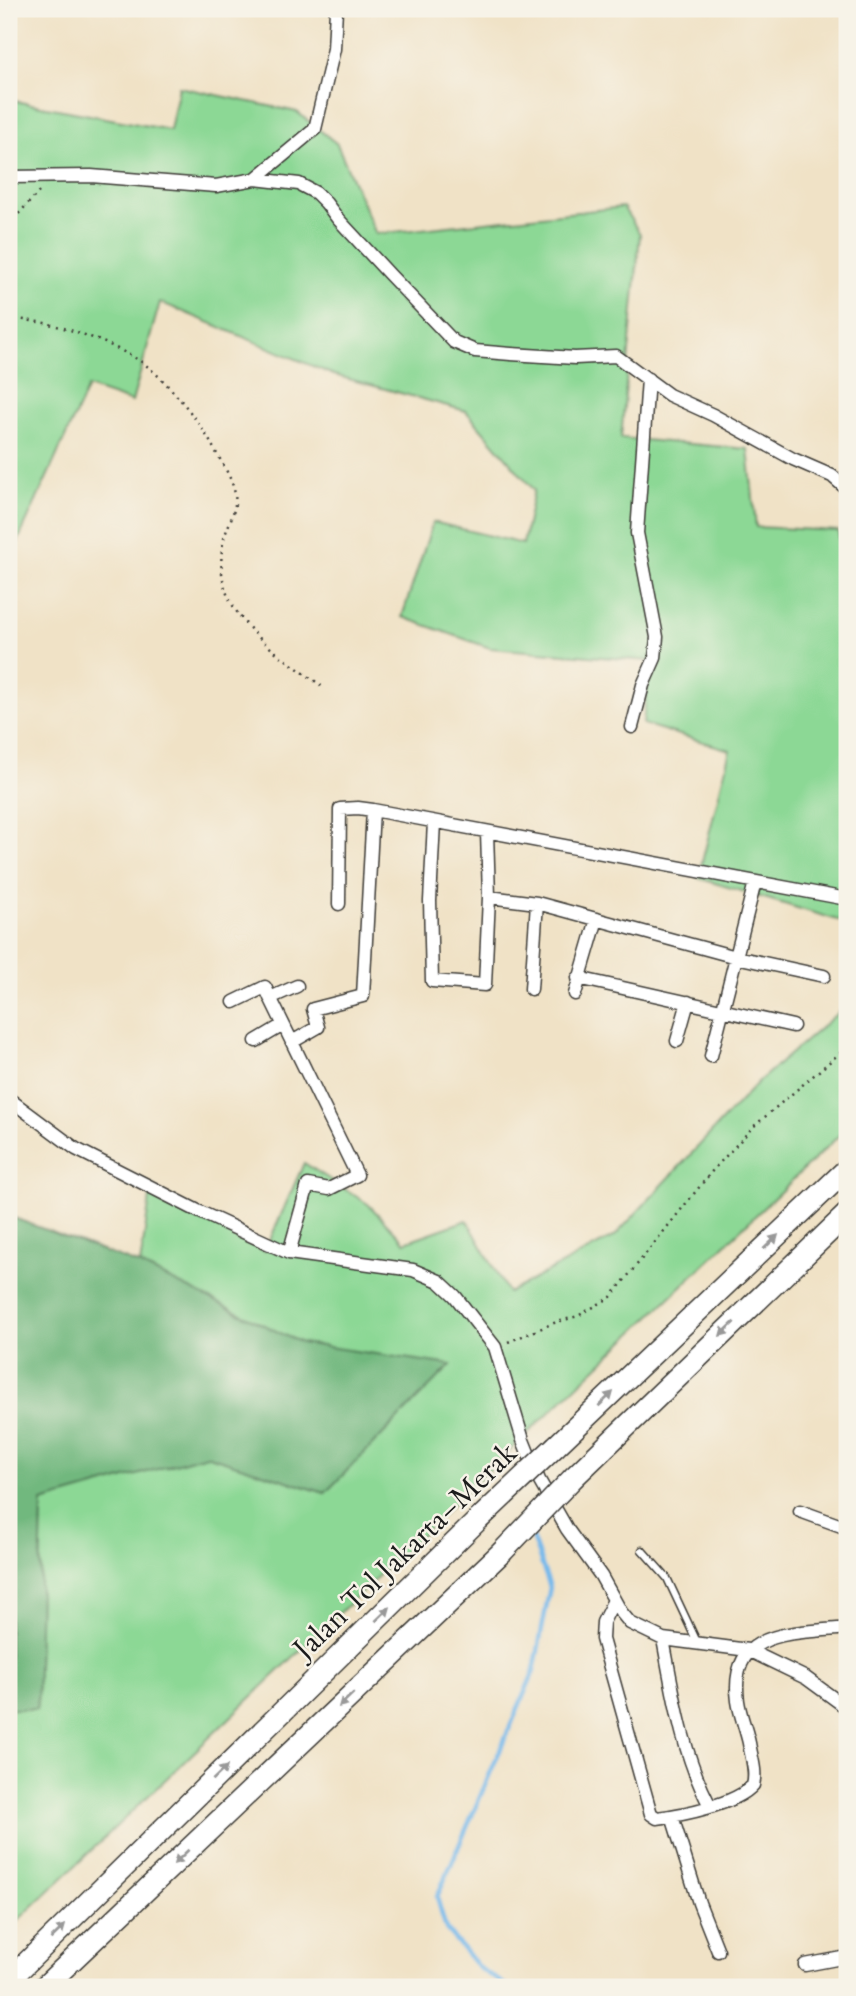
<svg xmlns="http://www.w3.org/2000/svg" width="856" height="1996" viewBox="0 0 856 1996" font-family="'EB Garamond',serif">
<rect width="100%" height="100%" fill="#f7f3e8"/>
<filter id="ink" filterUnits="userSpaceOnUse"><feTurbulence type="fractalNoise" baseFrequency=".0143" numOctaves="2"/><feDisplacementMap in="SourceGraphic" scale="14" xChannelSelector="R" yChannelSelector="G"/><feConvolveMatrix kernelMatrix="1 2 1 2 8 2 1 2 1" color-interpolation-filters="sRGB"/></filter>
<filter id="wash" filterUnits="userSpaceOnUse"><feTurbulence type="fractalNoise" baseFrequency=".00686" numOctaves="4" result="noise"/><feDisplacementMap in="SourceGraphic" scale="28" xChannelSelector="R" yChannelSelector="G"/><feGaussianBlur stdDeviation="1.57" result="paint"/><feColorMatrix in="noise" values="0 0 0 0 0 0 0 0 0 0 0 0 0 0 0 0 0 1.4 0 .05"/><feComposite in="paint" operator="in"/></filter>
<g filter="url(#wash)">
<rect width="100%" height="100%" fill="#f0e2c6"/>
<!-- green -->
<path fill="#8cd895" stroke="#547a58" stroke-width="2" d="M179,87l118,25 40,32 39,90 247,-27 17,27 -19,204 127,11 8,78 82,4 9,50v342l-149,-45 32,-128 -87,-26 7,-63 -160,-13 -88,-31 31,-95 90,22 11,-54 -68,-79 -132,-36 -174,-73 -28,100 -44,-15 -71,156 -8,-1v-442l161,30z
M847,1005v123l-838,801v-220h28l5,-207 164,-47 119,38 125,-127 -149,-23 -161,-78 11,-74 114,60 39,-88 64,41 37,38 62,-22 41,73 107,-57 144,-155z"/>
<!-- forest -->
<path fill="#71b87e" stroke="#466a4d" stroke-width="2" d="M14,1218l126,47 161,78 150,22 -126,128 -119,-38 -164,47 -5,207h-28v-488z"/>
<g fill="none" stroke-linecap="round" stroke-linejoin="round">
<!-- stream -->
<path stroke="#76b9eb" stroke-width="4.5" d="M508,1987l-29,-19 -33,-39 -9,-32 97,-226 16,-84 -20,-55"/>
</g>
</g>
<g filter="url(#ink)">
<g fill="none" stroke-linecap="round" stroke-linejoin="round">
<!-- service casing -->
<g stroke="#3c3a36" stroke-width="9">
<path id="service" d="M9,1118l8,-11
M642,1550l25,28 31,66"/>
</g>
<!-- minor casing -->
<g stroke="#3c3a36" stroke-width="15">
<path id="minor" d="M9,177l82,-1 125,10 39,-7 44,5 17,9 10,10 12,16 52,56 64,67 21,9 36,3 64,4 41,-2 53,39 44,20 80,44 39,17 15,13
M255,179l60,-50 19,-80 2,-40
M632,727l11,-42 12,-27 2,-21 -20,-104 11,-154
M373,810l474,89
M434,822l-4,79 2,80 53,4 4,-88 -2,-65
M489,897l48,6 199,54 88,19
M578,978l215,48
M531,989l6,-86
M575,994l22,-75
M270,998l27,-12
M234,1002l31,-15 92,188 -28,14 -21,-4 -19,68
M256,1041l27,-16
M677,1041l11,-39
M292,1042l26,-15 -5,-18 50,-13 10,-186 -15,-2 -18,1 -1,95
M711,1056l44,-174
M9,1099l67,50 124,63 89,41 124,17 26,11 16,15 40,51 28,93 16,40 28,49 34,47 20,36 9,11 33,16 85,11 58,28 41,30
M800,1511l47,17
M614,1600l-11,22 -1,17 49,175 6,4c25,-3 80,-14 96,-33 4,-13 -2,-29 -4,-42 -3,-14 -9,-28 -11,-42 -10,-74 57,-67 109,-73
M663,1639c11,58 19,114 47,167
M672,1816l27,87 19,48
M805,1965l42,-8"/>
</g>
<!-- motorway casing -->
<g stroke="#3c3a36" stroke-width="24">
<path id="motorway" d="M556,1446l291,-277
M574,1477l273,-263
M9,1980l470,-461
M44,1987l458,-435"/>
</g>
<!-- path -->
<path stroke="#3c3a36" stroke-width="2.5" stroke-dasharray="2 5" stroke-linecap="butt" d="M9,224l30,-32
M9,317c12,3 24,4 36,6 30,7 64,20 90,35 26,14 63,61 77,87 8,15 20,32 23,49 2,14 -5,27 -10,41 -6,20 -5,48 6,67 20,38 60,60 93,86
M508,1342l46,-19 24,-7 33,-19 102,-127 40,-43 94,-80"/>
<!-- service -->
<use href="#service" stroke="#fff" stroke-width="6"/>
<!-- minor -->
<use href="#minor" stroke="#fff" stroke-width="12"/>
<!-- motorway -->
<use href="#motorway" stroke="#fff" stroke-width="21"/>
<!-- motorway-bridge casing -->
<g stroke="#3c3a36" stroke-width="24" stroke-linecap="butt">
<path id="motorway-bridge" d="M479,1519l77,-73
M502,1552l72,-75"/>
</g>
<!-- motorway-bridge -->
<use href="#motorway-bridge" stroke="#fff" stroke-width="21"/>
</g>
<!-- one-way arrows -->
<defs><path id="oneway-solid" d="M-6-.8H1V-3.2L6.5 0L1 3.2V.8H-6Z" transform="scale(1.75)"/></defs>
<g fill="#999">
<use href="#oneway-solid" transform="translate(771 1242) rotate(-44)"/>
<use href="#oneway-solid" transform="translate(727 1329) rotate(136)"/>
<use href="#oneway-solid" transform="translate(606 1399) rotate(-44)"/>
<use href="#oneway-solid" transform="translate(383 1614) rotate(-44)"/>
<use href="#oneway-solid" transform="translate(346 1700) rotate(136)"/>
<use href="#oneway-solid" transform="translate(220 1773) rotate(-44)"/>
<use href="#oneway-solid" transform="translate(181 1857) rotate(136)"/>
<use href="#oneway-solid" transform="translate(58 1932) rotate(-44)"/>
</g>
</g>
<g text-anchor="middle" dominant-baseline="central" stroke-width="5" stroke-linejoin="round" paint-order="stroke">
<!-- street labels -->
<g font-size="32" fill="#1c1c1c" stroke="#f7f3e8">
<text transform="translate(404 1550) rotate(-44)">Jalan Tol Jakarta–Merak</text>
</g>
</g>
<!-- margin -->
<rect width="856" height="1996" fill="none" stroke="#f7f3e8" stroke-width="35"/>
</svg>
